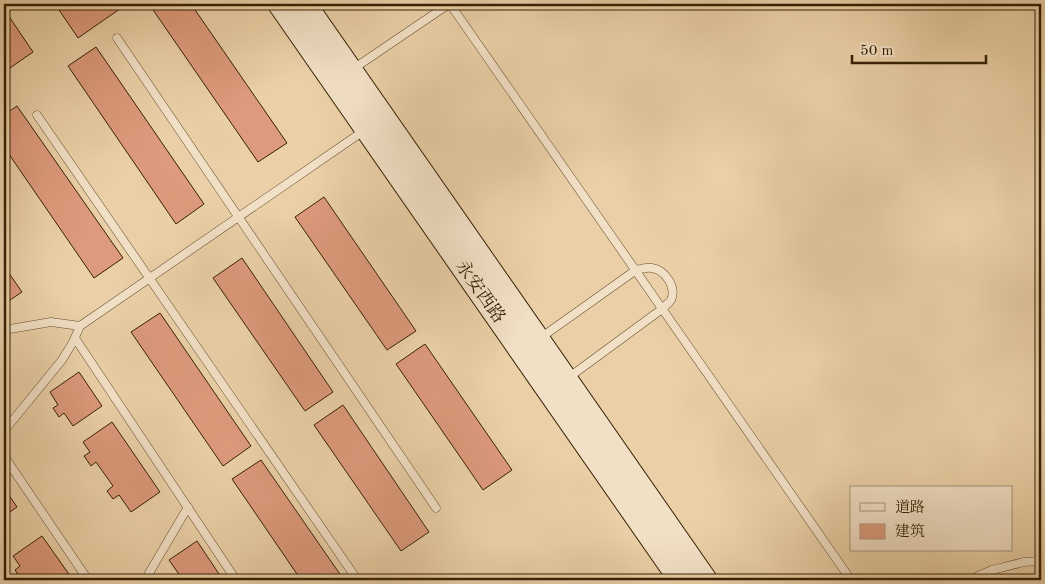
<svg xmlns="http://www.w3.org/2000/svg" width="1045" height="584" viewBox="0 0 1045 584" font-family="'Old Standard TT','Noto Serif SC',serif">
<rect width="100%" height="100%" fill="#ebd0a7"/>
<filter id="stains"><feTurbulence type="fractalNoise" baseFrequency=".004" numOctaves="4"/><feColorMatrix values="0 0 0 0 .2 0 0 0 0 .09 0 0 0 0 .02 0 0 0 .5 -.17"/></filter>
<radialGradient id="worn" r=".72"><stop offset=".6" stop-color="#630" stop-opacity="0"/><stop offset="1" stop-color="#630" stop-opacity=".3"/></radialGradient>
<!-- building -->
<path fill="#dd9a7c" stroke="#352104" d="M55,4h72l-49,34z
M149,4h42l96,139 -29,19z
M4,9l29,43 -26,18 -3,-5z
M96,47l108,157 -28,20 -108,-158z
M17,106l106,152 -29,20 -90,-131v-32z
M324,197l92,134 -29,19 -92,-133z
M242,258l91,134 -28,19 -92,-133z
M4,266l18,26 -18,12z
M160,313l91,133 -28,20 -92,-134z
M425,344l87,126 -29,20 -87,-126z
M79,372l23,34 -29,20 -9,-13 -5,4 -6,-9 5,-3 -8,-13z
M343,405l86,127 -28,19 -87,-126z
M112,422l48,70 -29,20 -12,-17 -6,4 -6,-8 6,-5 -17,-24 -5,4 -7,-10 6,-4 -7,-10z
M261,460l83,120h-43l-69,-101z
M4,488l13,19 -13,9z
M42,536l31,44h-43l-3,-4 -6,3 -6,-9 5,-4 -7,-10z
M197,541l26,39h-40l-14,-20z"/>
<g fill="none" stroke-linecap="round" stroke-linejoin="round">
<!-- lane casing -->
<g stroke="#624d2d" stroke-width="9">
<path id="lane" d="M450,4l401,576
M117,38l319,470
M353,69l96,-65
M37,115l319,463
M4,330l47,-8 29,4
M75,338l161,242
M539,339l97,-69c4,-1 11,-3 16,-2 13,2 25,19 19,32 -2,3 -6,6 -9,9l-94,69
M4,431l58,-71 11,-18 7,-16 285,-196
M4,456l84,124
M145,580l43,-73
M972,580l6,-4 14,-6 32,-8 17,-1"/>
</g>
<!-- secondary casing -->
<g stroke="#352104" stroke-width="24">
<path id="secondary" d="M279,4l401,576
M305,4l401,576"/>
</g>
<!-- lane -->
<use href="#lane" stroke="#f2e0c6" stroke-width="8"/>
<!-- secondary -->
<use href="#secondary" stroke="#f2e0c6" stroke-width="22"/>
</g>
<g text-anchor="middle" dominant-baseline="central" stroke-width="4.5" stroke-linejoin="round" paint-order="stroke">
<!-- street labels -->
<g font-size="18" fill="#352104" stroke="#f2e0c6">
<text transform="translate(480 292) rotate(55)">永安西路</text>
</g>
</g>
<!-- margin -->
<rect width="1045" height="584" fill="none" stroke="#ebd0a7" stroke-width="20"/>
<rect x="5" y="5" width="1035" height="574" fill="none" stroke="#352104" stroke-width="2.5"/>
<rect x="10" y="10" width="1025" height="564" fill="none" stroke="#352104"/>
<!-- legend -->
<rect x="850" y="486" width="162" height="65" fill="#f2e0c6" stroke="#a69478"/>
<rect x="860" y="503" width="25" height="8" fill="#f2e0c6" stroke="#a69478"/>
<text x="895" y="512" font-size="15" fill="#352104">道路</text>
<rect x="860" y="524" width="25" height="15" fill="#dd9a7c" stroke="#a69478"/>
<text x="895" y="536" font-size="15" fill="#352104">建筑</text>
<!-- scale -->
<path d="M852 55v8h134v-8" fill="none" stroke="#352104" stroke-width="2.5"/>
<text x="860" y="55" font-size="15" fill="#352104" stroke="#f2e0c6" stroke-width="4" paint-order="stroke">50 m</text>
<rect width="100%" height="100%" filter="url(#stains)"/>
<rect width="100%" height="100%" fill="url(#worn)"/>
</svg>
